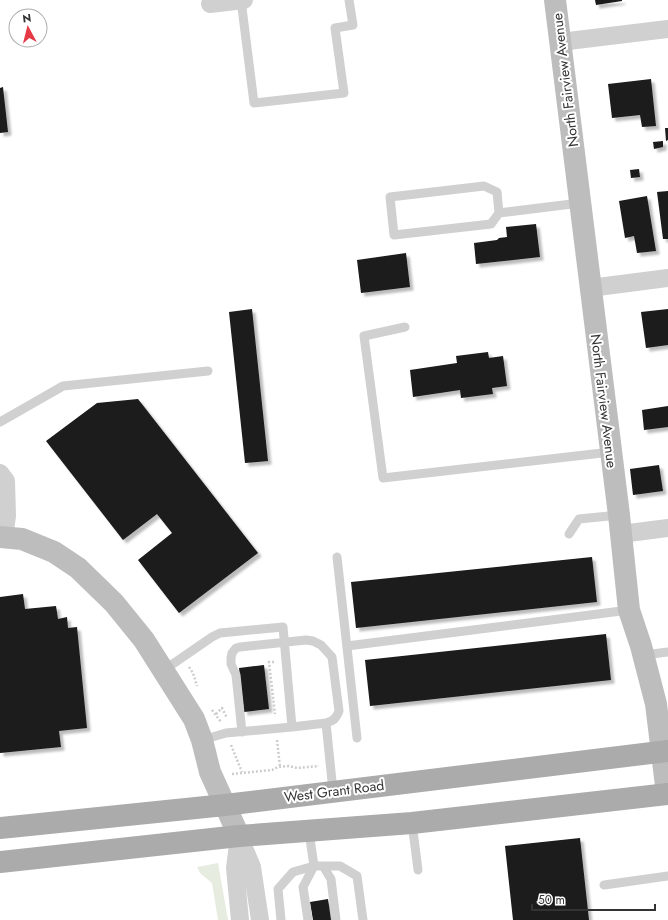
<svg xmlns="http://www.w3.org/2000/svg" width="668" height="920" viewBox="0 0 668 920" font-family="Jost,sans-serif">
<defs>
<filter id="shadow"><feDropShadow dx="3.5" dy="3.5" stdDeviation="1" flood-color="#0004"/></filter>
</defs>
<rect width="100%" height="100%" fill="#fff"/>
<!-- green -->
<path fill="#e6ecdf" d="M218,863l10,57h-10l-6,-37 -12,-10 -3,-6z"/>
<!-- building -->
<path fill="#1a1a1a" filter="url(#shadow)" d="M595,0h27v1l-26,4z
M651,79l5,47 -14,1 -2,-12 -28,3 -4,-34z
M3,87l5,45 -8,1v-45z
M665,128h3v12l-2,1z
M663,141v6l-9,2 -1,-7z
M639,169l1,8 -9,1 -1,-8z
M668,191v48h-5l-6,-47z
M647,196l9,55 -19,2 -3,-17 -9,2 -6,-37z
M536,224l4,33 -64,7 -2,-21 23,-3 2,-2 8,-1 -1,-10z
M406,253l4,34 -49,6 -4,-33z
M252,309l16,152 -23,2 -16,-151z
M668,309v36l-22,3 -5,-36z
M488,352l1,6 14,-2 4,30 -15,2 1,6 -32,4 -1,-8 -47,7 -3,-27 47,-7 -1,-7z
M138,399l120,154 -79,60 -41,-53 34,-27 -15,-19 -34,26 -77,-99 51,-38z
M668,406v21l-24,3 -2,-20z
M659,465l4,26 -30,4 -3,-26z
M592,557l5,45 -241,26 -5,-46z
M23,594l2,15 31,-3 2,13 9,-2 1,11 9,-1 10,101 -28,3 2,16 -61,6v-156z
M606,634l5,46 -241,26 -5,-46z
M264,665l5,44 -25,3 -5,-44z
M580,838l9,82h-76l-8,-74z
M328,899l3,21h-18l-3,-18z"/>
<g fill="none" stroke-linecap="round" stroke-linejoin="round">
<!-- path -->
<path stroke="#cdcdcd" stroke-width="2.5" stroke-dasharray="2 2" stroke-linecap="butt" d="M274,662h-5l6,52
M189,667l4,6 4,13
M212,710l9,12
M216,714l6,-6 5,10
M277,740l3,27
M231,745l11,27
M232,774l40,-4 6,-3 11,-1 8,2 22,-2"/>
<!-- lane -->
<path stroke="#d0d0d0" stroke-width="9" d="M241,0l13,103 90,-10 -9,-65 18,-3 -4,-25
M499,213l-2,-21 -13,-6 -94,11 4,38 97,-11 8,-11 81,-10
M405,327l-41,9 19,142 228,-26
M0,422l63,-36 145,-15
M569,534l10,-15 40,-4
M337,557l20,181
M347,646l282,-36
M644,655l24,-3
M164,670l48,-33 8,-4 63,-6 9,100 -66,6 -24,7
M292,727l34,-4 7,68
M242,732l-6,-57 -5,-11v-6l1,-5 4,-5 4,-1 66,-7 7,1 8,4 11,12 7,54c-3,8 -6,10 -13,12
M412,823l6,47
M323,866l8,13 5,41
M604,885l64,-9
M281,920l-3,-31 15,-17 21,-6h26l17,10 6,44
M308,920l-5,-33 11,-21 -5,-34"/>
<!-- street -->
<path stroke="#d0d0d0" stroke-width="18" d="M210,4l34,-4
M560,42l108,-13
M590,288l78,-10
M0,473l6,8 1,35 -3,21
M621,534l47,-6
M239,836l13,31 8,53
M239,836l-4,32 5,52"/>
<!-- secondary -->
<path stroke="#bdbdbd" stroke-width="22" d="M555,0l64,515 10,95 12,36 15,58 11,90
M0,537l22,2 32,13 24,16 36,35 30,37 50,79 8,21 8,32 29,64"/>
<!-- primary -->
<path stroke="#ababab" stroke-width="22" d="M0,828l225,-23 443,-54
M0,862l239,-26 173,-13 256,-29"/>
</g>
<g text-anchor="middle" dominant-baseline="central" stroke-width="4" stroke-linejoin="round" paint-order="stroke">
<!-- street labels -->
<g font-size="14" fill="#333" stroke="#fff">
<text transform="translate(565 80) rotate(-97)">North Fairview Avenue</text>
<text transform="translate(604 401) rotate(83)">North Fairview Avenue</text>
<text transform="translate(334 791) rotate(-7)">West Grant Road</text>
</g>
</g>
<!-- north arrow -->
<g transform="translate(28 28) rotate(353)"><circle r="19" fill="#ffffff" stroke="#adadad"/>
<path d="M0-3L7 15L0 10L-7 15Z" fill="#e63946"/>
<text y="-6" font-size="11" font-weight="bold" text-anchor="middle" fill="#333333">N</text>
</g>
<!-- scale -->
<path d="M532 904v6h123v-6" fill="none" stroke="#333333" stroke-width="2"/>
<text x="538" y="904" font-size="12" fill="#333333" stroke="#ffffff" stroke-width="3" paint-order="stroke">50 m</text>
</svg>
